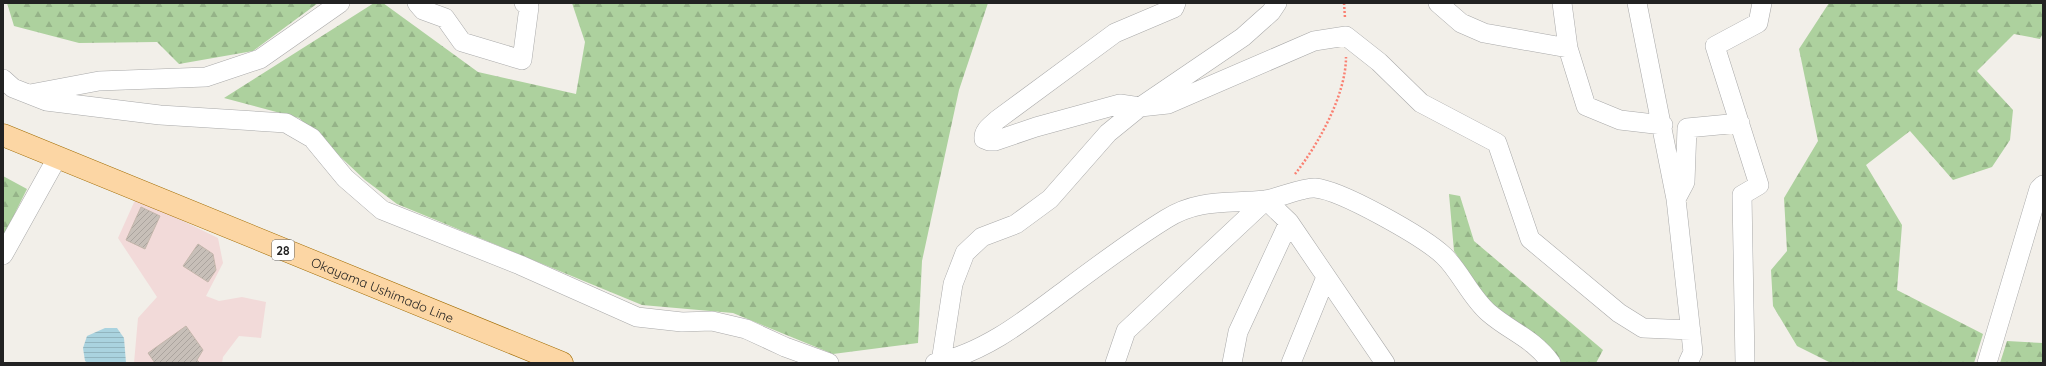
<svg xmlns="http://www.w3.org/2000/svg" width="2046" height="366" viewBox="0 0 2046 366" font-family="Quicksand,sans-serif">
<defs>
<pattern id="forest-firs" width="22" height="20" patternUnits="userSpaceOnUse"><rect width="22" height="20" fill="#add19e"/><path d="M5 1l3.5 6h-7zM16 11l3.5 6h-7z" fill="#95b388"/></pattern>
<pattern id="water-rules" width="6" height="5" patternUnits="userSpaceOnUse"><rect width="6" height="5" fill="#aad3df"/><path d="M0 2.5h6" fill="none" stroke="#92b5bf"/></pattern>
<pattern id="building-hatch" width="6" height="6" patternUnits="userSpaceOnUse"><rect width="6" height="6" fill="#c7bfb8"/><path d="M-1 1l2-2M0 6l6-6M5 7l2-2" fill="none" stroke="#aba49e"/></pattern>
</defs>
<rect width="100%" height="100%" fill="#f2efe9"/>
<!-- commercial -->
<path fill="#f2dad9" d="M136,198l82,40 5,25 -17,33 13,5 23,-4 24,5 -5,36 -22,-2 -16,21 -1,6h-88l4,-45 19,-21 -39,-59z"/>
<!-- forest -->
<path fill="url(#forest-firs)" d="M7,3h311l-65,48 -74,13 -22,-22 -78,1 -65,-17z
M374,3h9l95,69 98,22 9,-52 -13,-39h416l-29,87 -37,171 -4,82 -85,11 -100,-41 -91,-8 -245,-101 -32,-24 -66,-62 -75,-20z
M1829,3h214v30l-3,6 -26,-5 -37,37 36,39 -3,30 -18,27 -39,13 -43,-49 -44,34 36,60 -5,65 86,44 -9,29h-143l-34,-17 -24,-40 -2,-36 16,-19 -3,-53 34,-57 -19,-92z
M3,176l24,13 -24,48z
M1449,194l11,2 14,45 129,109 -7,13h-37l-67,-57 -38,-55z
M2007,341l36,2v20h-43z"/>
<!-- water -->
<path fill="url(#water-rules)" d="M105,328h12l7,10 2,25h-38l-3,-2 -2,-13 4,-12z"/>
<!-- building -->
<path fill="url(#building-hatch)" stroke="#c4b6ab" d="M141,207l19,9 -15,33 -19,-9z
M198,244l15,10 3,16 -8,12 -25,-16z
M186,326l17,24 -6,10 3,3h-45l-7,-10z"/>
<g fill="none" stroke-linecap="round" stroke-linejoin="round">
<!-- street casing -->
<g stroke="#a9a9a9" stroke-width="20">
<path id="street" d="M417,3l6,7 22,8 17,24 60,18 7,-53 -5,-4
M1176,3l-2,5 -59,25 -118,87c-5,5 -14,10 -13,19l5,2h6l41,-14 84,-23 20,3 28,-3 146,-63 32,-5 33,26 42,41 76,40 33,96 89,74 24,15 48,2
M1438,3l23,20 23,10 84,15
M1562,3l6,45 18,58 34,14 43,5
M1637,3l39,196 17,153 -5,11
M3,79l10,9 33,13 114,14 126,8 26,15 33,40 37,32 138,55 117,52 45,5 30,-1 34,8 39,18 44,16
M30,94l69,-13 107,-4 54,-18 80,-56
M1676,199l9,-17 2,-54 53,-5
M1289,222l96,141
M3,255l54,-97
M941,362l12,-78 12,-31 17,-16 34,-13 34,-25 58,-66 32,-26 103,-70 28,-25 6,-9
M935,363c50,-10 93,-45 133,-75 32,-24 64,-48 98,-69 33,-21 64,-15 99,-19 14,-2 38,-13 50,-12 26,2 109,49 129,68 16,15 27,42 45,57 22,19 44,25 62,50
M1115,363l11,-32 140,-131
M1232,363l6,-31 51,-110 -23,-22
M1291,363l35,-86
M1745,363l-3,-168 17,-10 -44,-139 43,-23 4,-20
M1987,363l52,-174 4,-4"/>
</g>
<!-- primary casing -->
<g stroke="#a06b00" stroke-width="23">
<g id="primary">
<path id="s1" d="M3,135l559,228"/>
</g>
</g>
<!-- path -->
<path stroke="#fa8072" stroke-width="2.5" stroke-dasharray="2 2" stroke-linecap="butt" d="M1344,3l1,15
M1295,174c23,-29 51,-79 51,-117"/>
<!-- street -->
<use href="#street" stroke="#fff" stroke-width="19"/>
<!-- primary -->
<use href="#primary" stroke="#fcd6a4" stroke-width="22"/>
</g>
<g text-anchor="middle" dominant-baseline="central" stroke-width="3" stroke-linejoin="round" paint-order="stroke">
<!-- shield labels -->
<rect fill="#fff" stroke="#646464" stroke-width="1" x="272" y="240" width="22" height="20" rx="3"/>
<g font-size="12" font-weight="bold" fill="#222">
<text x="283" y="250">28</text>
</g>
<!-- street labels -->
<g font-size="13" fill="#222" stroke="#fff">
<text stroke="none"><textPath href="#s1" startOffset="410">Okayama Ushimado Line</textPath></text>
</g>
</g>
<!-- border -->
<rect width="2046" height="366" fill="none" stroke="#222222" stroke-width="8"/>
</svg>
